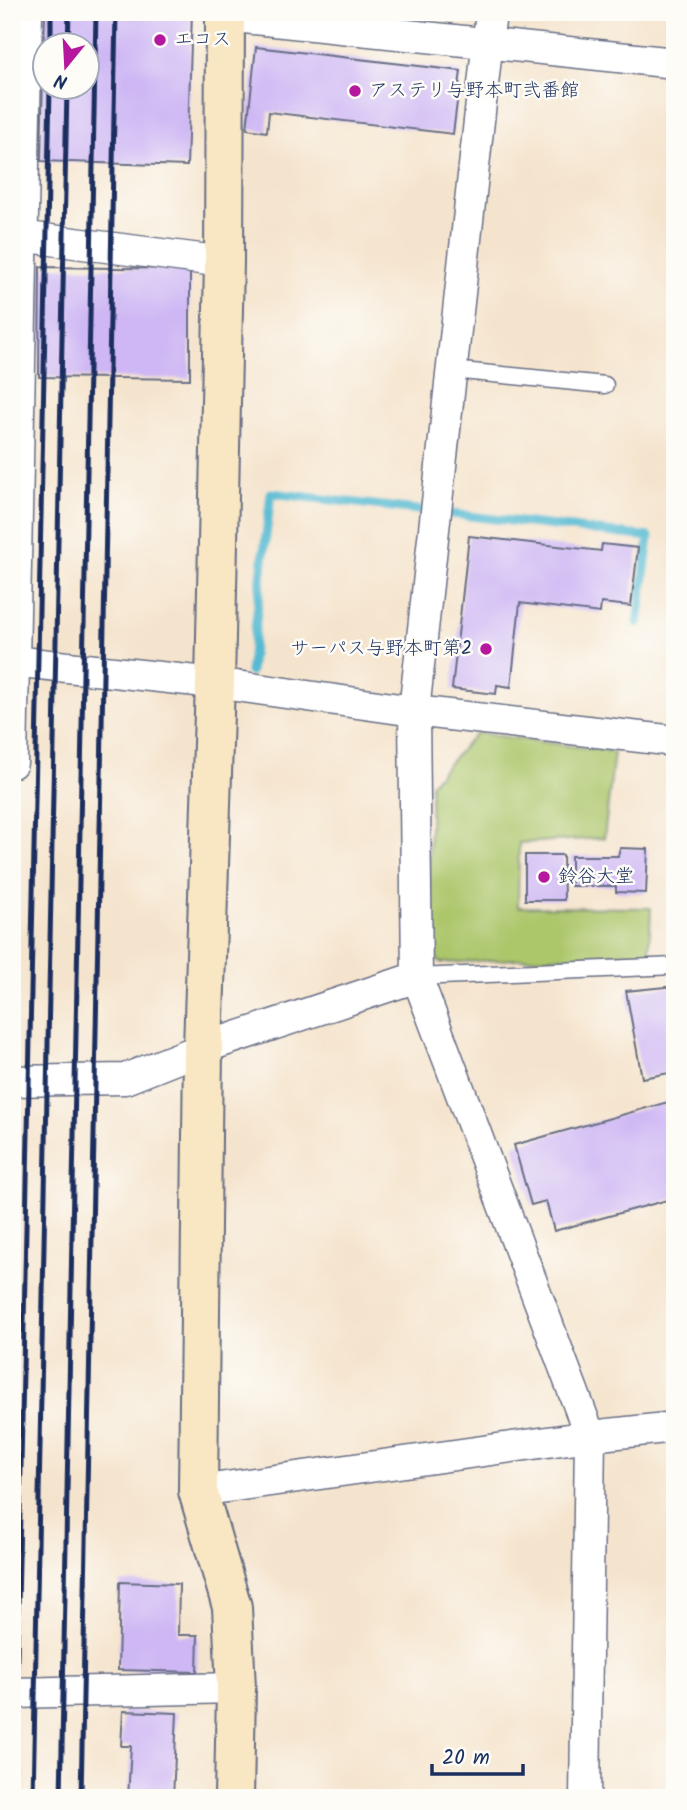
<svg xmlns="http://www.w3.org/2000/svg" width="687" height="1810" viewBox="0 0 687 1810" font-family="Kalam,'Klee One',sans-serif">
<rect width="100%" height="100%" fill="#fdfcf7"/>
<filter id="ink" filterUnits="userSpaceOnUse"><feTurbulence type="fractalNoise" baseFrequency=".0143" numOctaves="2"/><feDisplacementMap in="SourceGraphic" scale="14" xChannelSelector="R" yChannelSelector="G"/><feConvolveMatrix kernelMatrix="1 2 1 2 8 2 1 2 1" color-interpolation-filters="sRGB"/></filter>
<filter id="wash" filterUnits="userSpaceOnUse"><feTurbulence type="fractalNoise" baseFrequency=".00686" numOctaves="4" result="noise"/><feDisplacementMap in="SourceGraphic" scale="28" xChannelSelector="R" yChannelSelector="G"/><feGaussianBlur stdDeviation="1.57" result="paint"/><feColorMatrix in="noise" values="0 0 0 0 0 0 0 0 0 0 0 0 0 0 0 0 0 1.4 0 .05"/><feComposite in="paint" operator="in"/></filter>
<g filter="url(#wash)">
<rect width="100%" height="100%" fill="#f5e4cd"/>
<!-- green -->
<path fill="#acc66b" stroke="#647a64" stroke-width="2" d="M476,733l138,19 -10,86 -85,5 -1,64 133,1 -2,44 -207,11 -15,-10 4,-170z"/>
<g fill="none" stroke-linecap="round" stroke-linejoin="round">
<!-- stream -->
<path stroke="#54bad2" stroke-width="9" d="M250,672l21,-179 378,44 -11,86"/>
</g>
<g id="blocks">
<!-- building -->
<path fill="#ceb7f4" d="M45,12h147l-5,154 -146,-5 2,-86h3v13h42v-42h-44z
M256,47l205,24 -8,63 -184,-22 -2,20 -20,-3z
M40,267l150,2v110l-151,-2z
M469,536l132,15 1,-7 36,4 -7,58 -30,-3 -1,10 -80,-10 -9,84 -14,-2 -1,9 -44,-5z
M620,848l28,1 -2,44 -30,-1v-6h-45v-30h47z
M525,855h38l1,45h-39z
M675,986v86l-33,6 -16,-87z
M675,1100v98l-121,33 -8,-30 -15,4 -17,-60z
M120,1582l59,2 -1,51h20l-1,37 -79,-2z
M123,1711l54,2 -4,85h-45l3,-52h-10z"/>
</g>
</g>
<g filter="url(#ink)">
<use href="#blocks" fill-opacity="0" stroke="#676e85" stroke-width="2"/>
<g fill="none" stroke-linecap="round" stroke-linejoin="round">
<!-- lane casing -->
<g stroke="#676e85" stroke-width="19">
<path id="lane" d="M452,370l153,15
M417,977l258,-11"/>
</g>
<!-- street casing -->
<g stroke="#676e85" stroke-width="33">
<path id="street" d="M491,12l-77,699 3,266 173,459 -5,362
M225,16l450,47
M12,235l212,27
M12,661l203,22 199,28 261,30
M12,763l15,-751
M12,1081l113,-2 78,-31 214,-71
M198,1491l392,-55 85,-9
M12,1693l224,-5"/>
</g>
<!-- secondary casing -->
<g stroke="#676e85" stroke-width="42">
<path id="secondary" d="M225,12l-1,250 -9,421 -12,365 -5,443 34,116 4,81 -2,110"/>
</g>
<!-- lane -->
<use href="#lane" stroke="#fff" stroke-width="16"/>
<!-- street -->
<use href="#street" stroke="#fff" stroke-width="30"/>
<!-- secondary -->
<use href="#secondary" stroke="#f9e7c3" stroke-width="38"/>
<!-- rail -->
<path stroke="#1b2f5e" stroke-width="5" d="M51,46v-34
M68,46l1,-34
M14,1798l36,-1710
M33,1798l34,-1710
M61,1798l35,-1786
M81,1798l35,-1786"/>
</g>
</g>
<!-- markers -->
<g fill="#b5179e" stroke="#fdfcf7" stroke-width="2.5">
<circle cx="160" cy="40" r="7"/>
<circle cx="355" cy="91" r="7"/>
<circle cx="486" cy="649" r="7"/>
<circle cx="544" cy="877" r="7"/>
</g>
<g text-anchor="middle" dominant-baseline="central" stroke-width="5" stroke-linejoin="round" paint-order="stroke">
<!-- poi labels -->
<g font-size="19" fill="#1b2f5e" stroke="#fdfcf7" text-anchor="start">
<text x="174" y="40">エコス</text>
<text x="369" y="91">アステリ与野本町弐番館</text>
<text x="472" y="649" text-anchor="end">サーパス与野本町第2</text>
<text x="558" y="877">鈴谷大堂</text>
</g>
</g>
<!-- margin -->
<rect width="687" height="1810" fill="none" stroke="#fdfcf7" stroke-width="42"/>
<!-- north arrow -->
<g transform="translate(66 66) rotate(198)"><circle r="33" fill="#fdfcf7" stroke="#a3aaba" stroke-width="2"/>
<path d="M0-5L12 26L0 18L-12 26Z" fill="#b5179e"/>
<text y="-10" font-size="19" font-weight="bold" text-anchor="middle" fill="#1b2f5e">N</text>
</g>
<!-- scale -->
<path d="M432 1764v10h91v-10" fill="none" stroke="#1b2f5e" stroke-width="3.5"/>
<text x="442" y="1764" font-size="21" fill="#1b2f5e" stroke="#fdfcf7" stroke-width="5" paint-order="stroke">20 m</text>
</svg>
